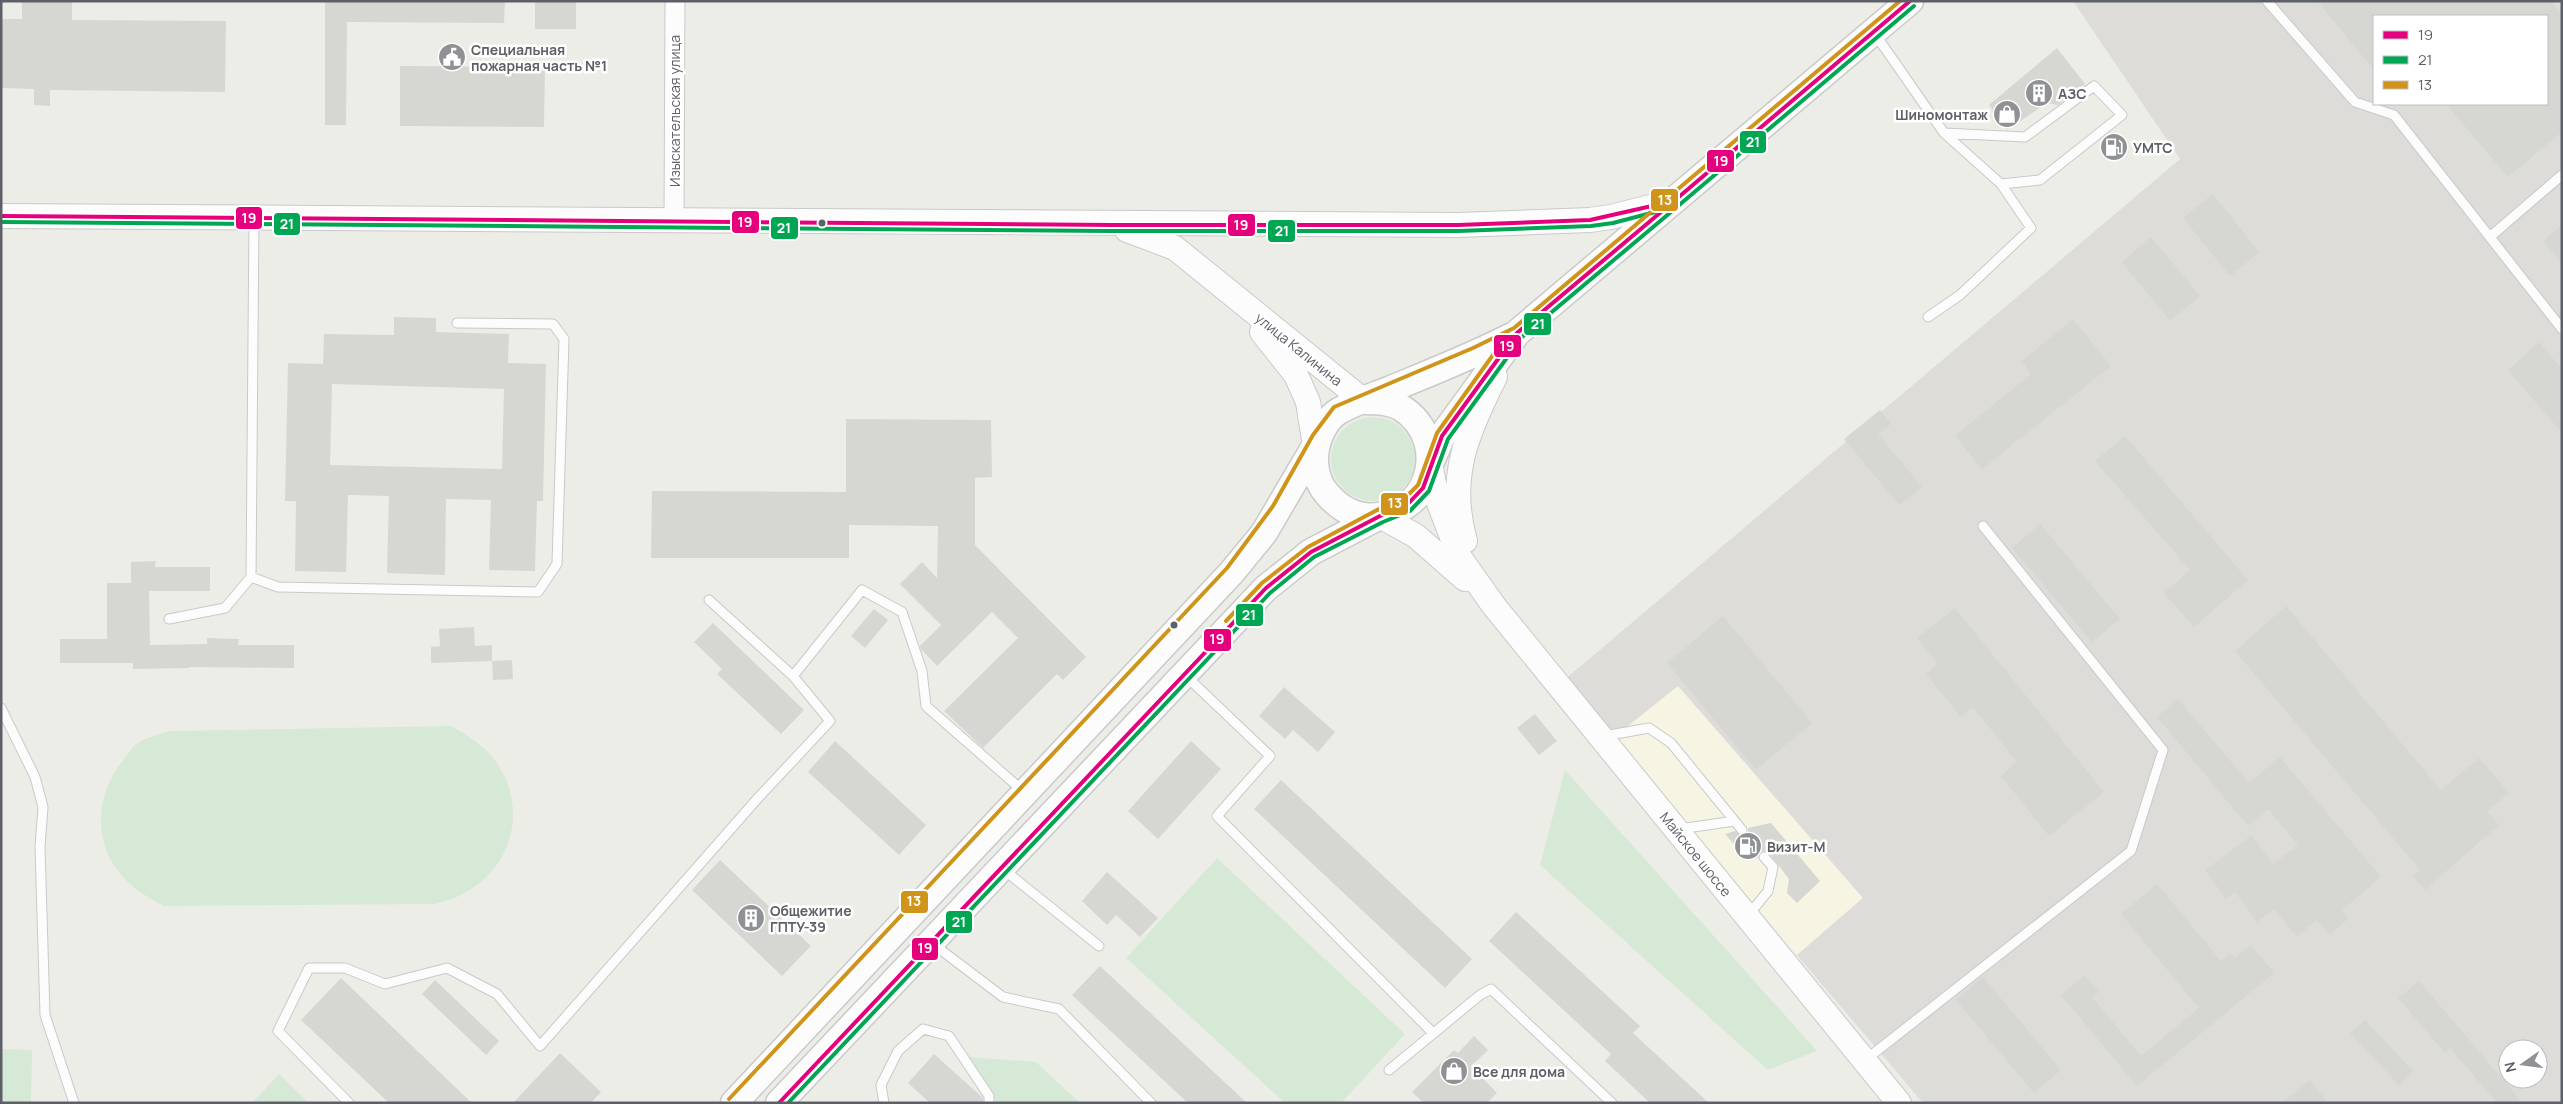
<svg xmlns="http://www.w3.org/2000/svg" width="2563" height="1104" viewBox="0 0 2563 1104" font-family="Manrope,sans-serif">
<rect width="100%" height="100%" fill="#edede8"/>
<!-- commercial -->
<path fill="#f6f4e2" d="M1678,685l185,213 -66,57 -183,-218z"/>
<!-- industrial -->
<path fill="#dddcd8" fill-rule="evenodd" d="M2073,1h489v1102h-639l-126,-148 66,-57 -185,-212 -64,51 -51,-56 617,-522zM2374,16h173v88h-173zM2508,1049h30v30h-30z"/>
<!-- green -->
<path fill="#d6e9d6" d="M1331 459a42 42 0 1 1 84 0a42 42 0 1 1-84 0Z
M451,726c19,11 39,23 49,42 34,58 -2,124 -66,136l-270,2c-17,-9 -33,-18 -45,-34 -28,-33 -21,-83 5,-113 4,-5 8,-11 12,-15 9,-6 22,-9 32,-13z
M1565,770l252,281 -49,19 -228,-205z
M1217,858l188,176 -64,69h-56l-159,-145z
M1,1049l31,1 -1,53h-30z
M969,1057l67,5 44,41h-83z
M279,1074l30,29h-57z"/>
<!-- building -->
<path fill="#d6d6d3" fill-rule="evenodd" d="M22,1h50v19l154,1 -1,71 -175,-2v16l-16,-1v-16l-33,-1v-69h21z
M325,1h180l-1,22 -157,-1 -1,103h-21z
M535,1h41v28h-41z
M2317,1h234l11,13v118l-54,45 -62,-73h101v-88h-173v54z
M2057,48l28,36 -27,21 -11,-2 -40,27 -18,-25z
M400,66l145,1 -1,60 -144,-1z
M2213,194l46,58 -29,24 -47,-58z
M2562,225v38l-19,-22z
M2151,237l49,59 -30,25 -48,-59z
M394,317l42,1v14l73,2 -1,29 38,1 -3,137h-6l-2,70 -46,-1 2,-70 -45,-1 -1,76 -58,-2 2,-77 -41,-1 -2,77 -51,-1 1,-70h-11l3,-138 35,1 1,-30 70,1zM332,384l172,5 -2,80 -172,-4z
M2073,319l38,47 -129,103 -27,-33 76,-62 -9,-13z
M2539,342l23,27v64l-54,-63z
M1880,410l11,14 -13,10 44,53 -23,18 -55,-66z
M846,419l145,1 1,57 -17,1v67l111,112 -23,23 -6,-6 -74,74 -39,-37 74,-73 -26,-26 -55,54 -16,-17 -1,-3 21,-21 -41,-41 22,-22 15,16 1,-52 -89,-1v33h-198l1,-67 194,1z
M2125,436l123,144 -54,47 -30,-34 26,-23 -95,-109z
M2040,524l80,95 -28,23 -80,-94z
M156,561l-1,6h55v24h-61l1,54 57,-1v-6l32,1 -1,6h56v23l-105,-1v1l-56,1v-6h-73v-24h47v-56h24v-21z
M2286,606l155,184 38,-32 30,35 -22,18 12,14 -74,65 -12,-14 7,-6 -185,-219z
M1955,608l149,184 -55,44 -48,-60 16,-14 -44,-55 -12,10 -35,-43 12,-10 -21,-26z
M874,609l14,11 -23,28 -14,-12z
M1723,616l89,107 -56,47 -89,-107z
M713,623l91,87 -23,24 -64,-60 5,-5 -28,-27z
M474,627l1,19 17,-1v16l-61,2v-16l9,-1 -1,-17z
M512,660l1,19 -20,1 -1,-19z
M1284,687l51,45 -17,20 -25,-22 -8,9 -26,-23z
M2178,699l71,84 31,-26 101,120 -39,33 7,8 -19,17 -14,-15 -19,17 -23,-28 -17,13 -22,-30 -9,7 -21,-29 47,-35 21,29 25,-19 -30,-36 -20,17 -91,-109z
M1535,714l22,27 -18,14 -22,-27z
M835,741l91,84 -27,30 -91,-83z
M1191,741l30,28 -63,70 -30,-28z
M1281,780l191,179 -27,29 -191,-179z
M1771,823l49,58 -23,22 -10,-10 2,-14 -20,-26 -7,-2 -4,7 -11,1 -22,-25 10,-3 8,5 5,-3v-5z
M720,860l91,86 -29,30 -90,-86z
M1107,872l51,46 -18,19 -24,-22 -9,10 -25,-24z
M2157,884l64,77 9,-8 5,5 16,-13 23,28 -137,113 -76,-91 24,-20 14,17 -7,5 49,59 58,-48 -78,-94z
M1516,912l124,114 -7,7 76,70h-59l-45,-42 6,-7 -122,-113z
M1100,966l147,137h-59l-56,-52 -60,-56z
M1983,977l78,93 -27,23 -78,-93z
M341,978l131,125h-83l-88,-83z
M435,980l64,61 -13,14 -64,-61z
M2419,981l104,122h-26l-47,-55 -5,5 -47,-55z
M2365,1020l48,51 -14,14 -49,-52z
M1474,1036l14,14 -17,16 26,27 -10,10h-63l-12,-11 42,-42 4,3z
M560,1053l41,39 -10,11h-78z
M934,1054l49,44v5h-53l-22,-20z
M2310,1080l18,23h-46z"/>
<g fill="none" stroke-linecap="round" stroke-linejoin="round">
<!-- service casing -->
<g stroke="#c9c9c9" stroke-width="11">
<path id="service" d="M2267,1l88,101 39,13 168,214
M1875,34l69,99 57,51 30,44 -71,67 -32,22
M1944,133l81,4 69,-51 28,29 -82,65 -39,4
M254,218l-3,359 27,10 260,5 19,-28 7,-225 -11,-15 -96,-1
M2491,236l71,-61
M709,600l84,76
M169,619l56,-11 26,-31
M1186,676l84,80 -53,60 216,217
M1,708l34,69 8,30 -3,40 5,168 29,88
M1604,736l45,-8 22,15 71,87
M1679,829l56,-8
M1003,869l96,77
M1747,917l21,-26 5,-24 -9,-10
M933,944l70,53 56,12 92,94
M1864,1061l267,-210 32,-101 -180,-224
M1389,1070l91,-75 11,-6 121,114
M349,1103l-71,-72 31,-63h36l40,16 62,-16 50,26 43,52 218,-248 72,-77 -37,-45 69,-86 40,22 20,59 4,35 97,85
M884,1103l-3,-18 17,-34 25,-22 26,7 40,60v7"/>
</g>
<!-- minor casing -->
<g stroke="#c9c9c9" stroke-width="21">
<path id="minor" d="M674,221l1,-220"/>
</g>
<!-- tertiary casing -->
<g stroke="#c9c9c9" stroke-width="26">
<path id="tertiary" d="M1,216l1457,9 132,-5 21,-3 63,-16
M1127,230l48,18 189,153
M1262,332l34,43 12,27 7,44
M1430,464l7,34 23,60 34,48 405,497
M1380,516l36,20 49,43
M1465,541c-18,-63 2,-109 30,-164"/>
</g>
<!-- secondary casing -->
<g stroke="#cacaca" stroke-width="29">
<path id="secondary" d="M1364,401c12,0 25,0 36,6 28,17 37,50 23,79 -10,23 -45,36 -68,28 -11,-4 -20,-11 -27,-19 -15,-16 -16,-41 -8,-60 4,-9 10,-19 19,-24 15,-9 35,-15 52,-22 41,-17 82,-33 121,-53
M1430,464l12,-28 75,-103 393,-332
M734,1103l498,-531 32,-39 51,-87
M779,1103l487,-515 45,-36 69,-36"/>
</g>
<!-- service -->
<use href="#service" stroke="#fcfcfc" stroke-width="9"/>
<!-- minor -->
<use href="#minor" stroke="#fcfcfc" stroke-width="19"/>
<!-- tertiary -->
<use href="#tertiary" stroke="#fcfcfc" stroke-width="24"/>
<!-- secondary -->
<use href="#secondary" stroke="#fcfcfc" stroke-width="26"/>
<!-- bus-1 casing -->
<g stroke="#fff" stroke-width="8">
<path id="bus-1" d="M1,216l1113,9h344l132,-5 84,-19 236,-200
M779,1103l487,-515 45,-36 69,-36 26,-10 17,-18 19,-52 75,-103 150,-126"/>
</g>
<!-- bus-2 casing -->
<g stroke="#fff" stroke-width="8">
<path id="bus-2" d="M1,222l1113,9h344l133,-5 22,-3 65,-17 236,-200
M788,1103l482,-510 44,-36 69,-35 27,-11 19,-20 19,-52 74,-102 149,-125"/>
</g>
<!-- bus-3 casing -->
<g stroke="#fff" stroke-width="8">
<path id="bus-3" d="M1226,621l36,-38 46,-36 69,-37 25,-9 16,-16 19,-52 71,-99
M729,1099l498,-531 46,-62 40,-71 21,-28 139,-59 41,-20 386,-327"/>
</g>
<!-- bus-1 -->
<use href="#bus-1" stroke="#e5007d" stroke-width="4"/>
<!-- bus-2 -->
<use href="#bus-2" stroke="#00a651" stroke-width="4"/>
<!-- bus-3 -->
<use href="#bus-3" stroke="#d0941a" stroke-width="4"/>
</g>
<!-- icons -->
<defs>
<g id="civic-disc" transform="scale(1.4375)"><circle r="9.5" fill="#8f9194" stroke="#fff"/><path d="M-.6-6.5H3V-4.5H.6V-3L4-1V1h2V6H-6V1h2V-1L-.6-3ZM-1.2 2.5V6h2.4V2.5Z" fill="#fff"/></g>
<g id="building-disc" transform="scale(1.4375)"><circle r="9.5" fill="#8f9194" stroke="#fff"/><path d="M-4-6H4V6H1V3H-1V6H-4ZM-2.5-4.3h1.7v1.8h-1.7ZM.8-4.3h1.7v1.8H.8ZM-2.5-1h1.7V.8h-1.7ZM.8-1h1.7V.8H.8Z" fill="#fff"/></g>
<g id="shop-disc" transform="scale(1.4375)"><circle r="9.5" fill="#8f9194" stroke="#fff"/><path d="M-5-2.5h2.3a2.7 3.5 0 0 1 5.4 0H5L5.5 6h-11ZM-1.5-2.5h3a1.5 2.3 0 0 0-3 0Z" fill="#fff"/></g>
<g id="fuel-disc" transform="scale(1.4375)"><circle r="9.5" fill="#8f9194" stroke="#fff"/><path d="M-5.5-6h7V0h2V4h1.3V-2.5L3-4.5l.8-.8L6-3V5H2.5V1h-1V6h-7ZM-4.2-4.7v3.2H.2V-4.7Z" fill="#fff"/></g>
</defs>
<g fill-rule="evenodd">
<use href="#civic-disc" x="452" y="57"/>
<use href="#building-disc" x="2039" y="93"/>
<use href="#shop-disc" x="2007" y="114"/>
<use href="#fuel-disc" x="2114" y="147"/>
<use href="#fuel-disc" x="1748" y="846"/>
<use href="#building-disc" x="751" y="918"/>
<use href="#shop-disc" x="1454" y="1071"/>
</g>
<!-- markers -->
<g fill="#5d6066" stroke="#fff" stroke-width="2">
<circle cx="822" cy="223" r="4.5"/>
<circle cx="1174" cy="625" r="4.5"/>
</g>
<g text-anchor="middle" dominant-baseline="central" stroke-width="5" stroke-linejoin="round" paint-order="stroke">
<!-- poi labels -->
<g font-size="14" font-weight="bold" fill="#5d6066" stroke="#fff" text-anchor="start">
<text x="471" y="49">Специальная<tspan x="471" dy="16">пожарная часть №1</tspan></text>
<text x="2058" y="93">АЗС</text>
<text x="1988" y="114" text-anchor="end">Шиномонтаж</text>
<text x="2133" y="147">УМТС</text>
<text x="1767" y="846">Визит-М</text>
<text x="770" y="910">Общежитие<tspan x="770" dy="16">ГПТУ-39</tspan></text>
<text x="1473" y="1071">Все для дома</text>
</g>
<!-- street labels -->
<g font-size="14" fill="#5d6066" stroke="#fff">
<text transform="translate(674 111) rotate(-90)">Изыскательская улица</text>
<text transform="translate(1299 349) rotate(39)">улица Калинина</text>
<text transform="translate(1696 854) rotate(51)">Майское шоссе</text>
</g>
</g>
<g stroke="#fff" stroke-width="2">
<rect x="1739" y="130" width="28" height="24" rx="5" fill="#00a651"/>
<rect x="1706" y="149" width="29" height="24" rx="5" fill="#e5007d"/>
<rect x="1650" y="188" width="29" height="24" rx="5" fill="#d0941a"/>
<rect x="235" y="206" width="28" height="24" rx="5" fill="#e5007d"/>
<rect x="731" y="210" width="29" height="24" rx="5" fill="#e5007d"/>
<rect x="273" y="212" width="28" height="24" rx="5" fill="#00a651"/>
<rect x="1227" y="213" width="29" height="24" rx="5" fill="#e5007d"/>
<rect x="770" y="216" width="29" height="24" rx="5" fill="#00a651"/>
<rect x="1267" y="219" width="29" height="24" rx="5" fill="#00a651"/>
<rect x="1523" y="312" width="29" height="24" rx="5" fill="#00a651"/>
<rect x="1493" y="334" width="29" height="24" rx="5" fill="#e5007d"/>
<rect x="1380" y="492" width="29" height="24" rx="5" fill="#d0941a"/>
<rect x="1235" y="603" width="29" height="24" rx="5" fill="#00a651"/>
<rect x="1203" y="628" width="29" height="24" rx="5" fill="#e5007d"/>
<rect x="900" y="890" width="29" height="24" rx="5" fill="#d0941a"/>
<rect x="945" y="910" width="28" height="24" rx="5" fill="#00a651"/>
<rect x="911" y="937" width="28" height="24" rx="5" fill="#e5007d"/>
</g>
<g font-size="14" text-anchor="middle" font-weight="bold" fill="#fff">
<text x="1753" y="147">21</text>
<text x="1721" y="166">19</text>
<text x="1665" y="205">13</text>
<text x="249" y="223">19</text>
<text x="745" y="227">19</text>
<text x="287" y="229">21</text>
<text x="1241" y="230">19</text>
<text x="784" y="233">21</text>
<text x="1282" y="236">21</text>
<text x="1538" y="329">21</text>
<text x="1507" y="351">19</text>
<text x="1395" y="508">13</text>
<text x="1249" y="620">21</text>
<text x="1217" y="644">19</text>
<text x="914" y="906">13</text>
<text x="959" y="927">21</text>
<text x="925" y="953">19</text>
</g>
<!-- border -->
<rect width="2563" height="1104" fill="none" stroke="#5d6066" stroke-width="5"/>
<!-- legend -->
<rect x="2373" y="15" width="175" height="90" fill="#ffffff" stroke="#bebfc2"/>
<rect x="2383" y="31" width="25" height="8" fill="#e5007d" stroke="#bebfc2"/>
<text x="2418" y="40" font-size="15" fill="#5d6066">19</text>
<rect x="2383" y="56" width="25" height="8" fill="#00a651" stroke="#bebfc2"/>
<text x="2418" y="65" font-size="15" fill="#5d6066">21</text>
<rect x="2383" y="81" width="25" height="8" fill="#d0941a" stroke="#bebfc2"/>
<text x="2418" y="90" font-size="15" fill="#5d6066">13</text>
<!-- north arrow -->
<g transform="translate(2523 1064) rotate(256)"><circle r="24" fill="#ffffff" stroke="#bebfc2"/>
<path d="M0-4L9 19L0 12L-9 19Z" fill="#8f9194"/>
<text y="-8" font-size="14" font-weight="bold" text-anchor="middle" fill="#5d6066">N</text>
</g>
</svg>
